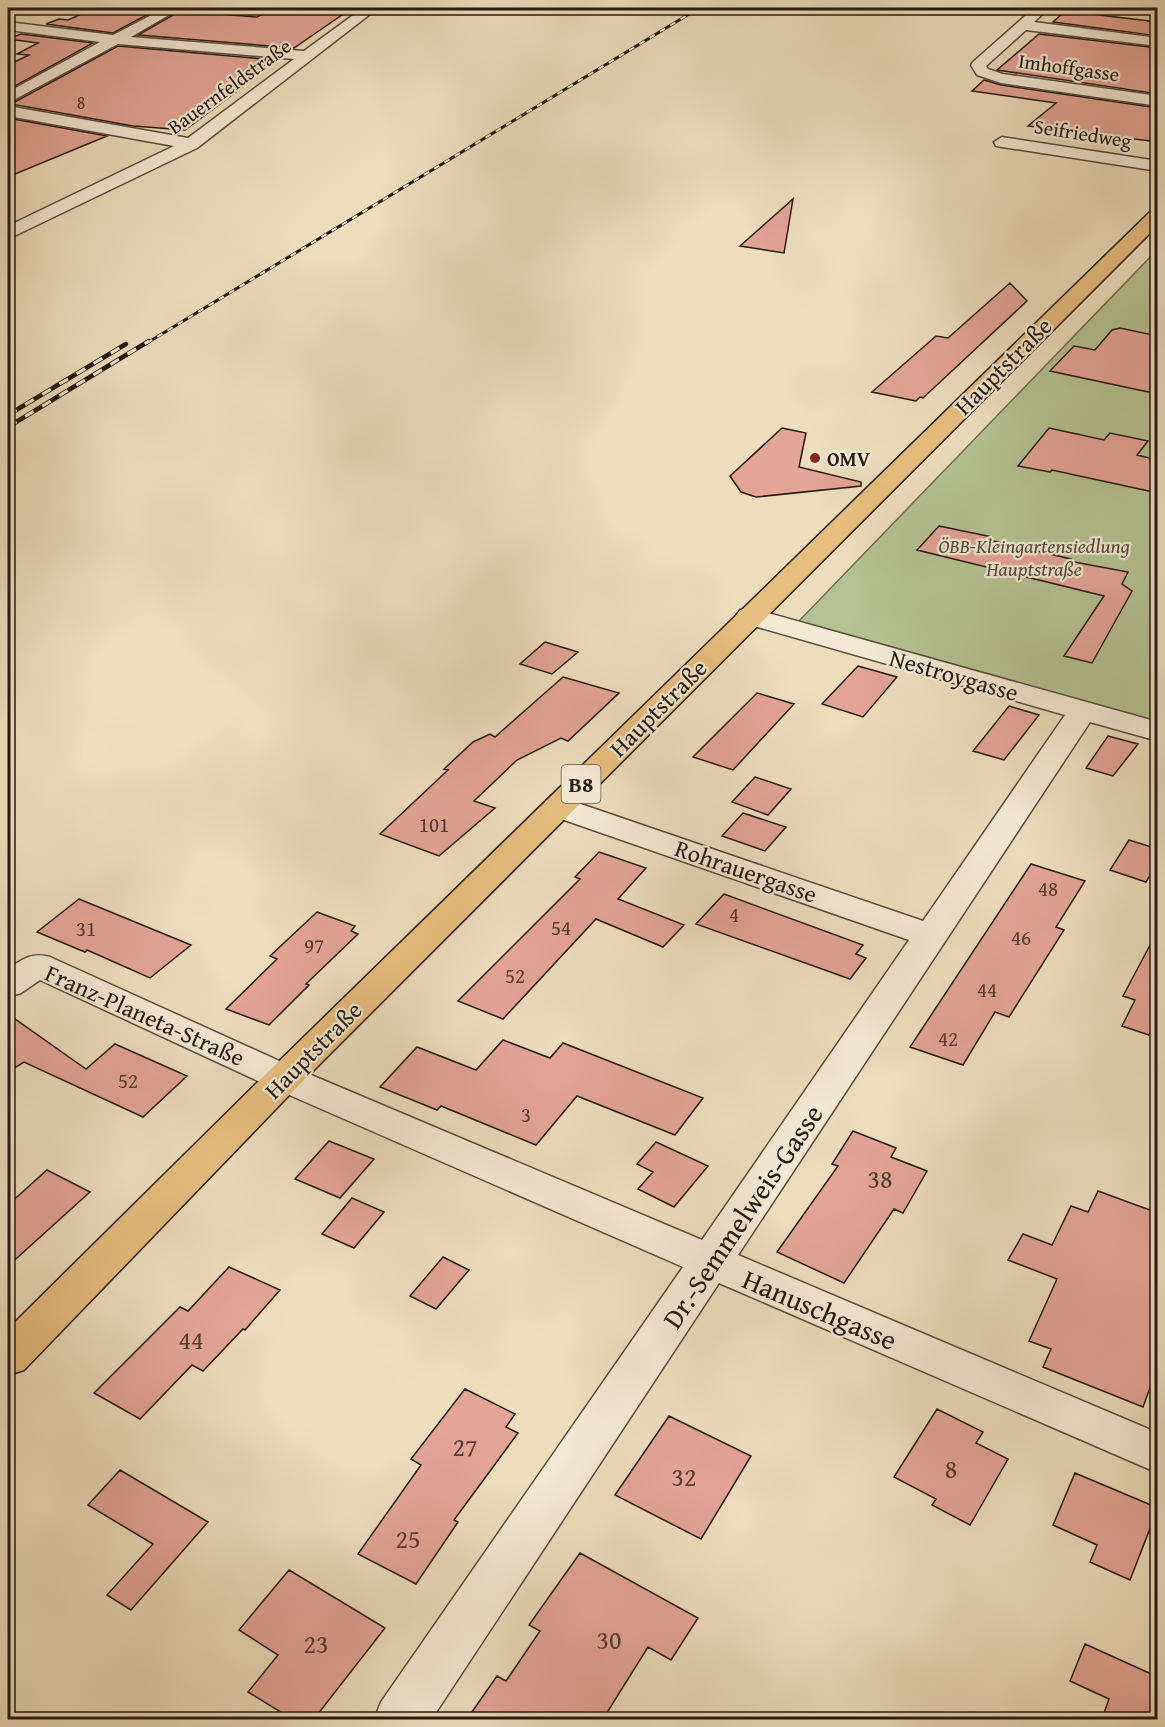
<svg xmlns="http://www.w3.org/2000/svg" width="1165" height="1727" viewBox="0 0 1165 1727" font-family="'Gentium Book Plus',serif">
<rect width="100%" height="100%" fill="#edddbd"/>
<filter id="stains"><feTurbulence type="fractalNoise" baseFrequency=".00333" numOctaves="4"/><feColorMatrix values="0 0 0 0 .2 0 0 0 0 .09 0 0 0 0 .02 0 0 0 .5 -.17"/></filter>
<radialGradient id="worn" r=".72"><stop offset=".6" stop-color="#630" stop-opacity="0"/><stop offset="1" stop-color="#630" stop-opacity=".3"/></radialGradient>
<!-- green -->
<path fill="#b5c293" stroke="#6c6e52" stroke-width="1.5" d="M1157,250v472l-359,-100z"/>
<!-- building -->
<path fill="#e4a496" stroke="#231a11" stroke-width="1.5" d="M95,8h40l23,1 -45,24 -67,-9 13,-5 9,1z
M275,8h77l-58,40 -156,-13 42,-24 77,6z
M1065,11l93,11v14l-105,-14z
M21,34l72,9 -85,47v-25l21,-10 -12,-1 21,-11 -30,-4z
M1039,34l119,14v46l-161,-24z
M118,46l157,14 -40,25 9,1 -59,44 -52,-4 -122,-22z
M984,80l17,5 157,23v34l-130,-16 28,-23 -84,-12z
M8,118l99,18 -99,41z
M793,199l-9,54 -44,-7z
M1010,283l17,18 -104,97 -3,-1 -4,4 -44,-9 64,-56 12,2z
M1120,328l38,8v58l-108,-23 24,-25 21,4 17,-20z
M782,428l24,5 -7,34 62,15v4l-105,11 -15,-5 -11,-16z
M1049,428l55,12 6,-7 38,8 -11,14 21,5v33l-106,-23 -2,2 -32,-6z
M939,526l53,11 -3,3 82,19 -2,2 59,11 -6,12 10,7 -40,72 -28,-7 40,-60 -187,-46z
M545,642l33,10 -26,22 -32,-10z
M858,666l39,11 -34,40 -41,-13z
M563,677l56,16 -51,48 -7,-3 -44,22 -43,41 21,7 -56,48 -59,-22 68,-64 -4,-1 29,-27 17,-8 5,3z
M757,693l37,11 -61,66 -40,-13z
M1009,706l30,9 -35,45 -31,-9z
M1108,736l30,8 -25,32 -27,-8z
M755,777l36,12 -23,26 -36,-13z
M743,813l43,14 -21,24 -43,-15z
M1129,840l29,9v13l-12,20 -36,-12z
M599,852l47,16 -28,31 66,26 -21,22 -67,-28 -93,100 -45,-18 122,-122 -5,-2z
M1031,864l54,17 -29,46 8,3 -55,87 -14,-5 -32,53 -53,-18z
M724,894l139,51 -7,9 10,4 -16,21 -154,-55z
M79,899l112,46 -41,33 -63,-28 -2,2 -48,-20z
M317,912l38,14 -4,5 7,3 -52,50 3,1 -40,40 -43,-16 51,-50 -7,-3z
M1158,930v89l-9,16 -27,-9 13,-26 -12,-4z
M8,1014l78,55 29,-25 72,32 -44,41 -119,-55 -16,10z
M503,1040l47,18 13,-15 140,55 -28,37 -98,-39 -41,49 -95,-39 -4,4 -57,-23 37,-40 59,23z
M853,1131l43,17 -5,9 36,14 -24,42 -9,-4 -50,74 -67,-31 61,-86 -6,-2z
M329,1141l45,18 -34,39 -45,-19z
M656,1142l52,24 -34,41 -36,-18 15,-17 -16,-8z
M47,1170l43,22 -82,74v-61z
M1098,1191l60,22v175l-7,-3 -8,22 -100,-40 8,-18 -22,-8 28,-62 -49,-19 15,-26 29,11 19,-39 17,6z
M352,1198l32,14 -30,36 -32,-14z
M443,1257l26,13 -33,39 -26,-13z
M229,1267l51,23 -35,40 -2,-1 -40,42 -11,-6 -52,54 -46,-26 86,-86 8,4z
M465,1389l50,25 -9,13 12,6 -64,87 4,2 -42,62 -58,-30 63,-89 -10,-6z
M937,1409l46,23 -7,11 32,16 -38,66 -38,-20 4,-6 -42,-22z
M669,1416l82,40 -50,83 -86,-44z
M120,1470l88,52 -77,88 -24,-15 46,-51 -65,-39z
M1075,1473l83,35 -28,72 -40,-18 7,-17 -44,-20z
M580,1553l118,65 -27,42 -23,-13 -45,72h-136l30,-43 9,5 34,-50 -11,-6z
M289,1570l96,58 -71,91h-22l-44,-27 30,-37 -39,-25z
M1085,1644l73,33v42h-56l7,-20 -39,-18z"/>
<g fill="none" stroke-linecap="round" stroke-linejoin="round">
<!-- street casing -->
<g stroke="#564b3c" stroke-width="3">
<path id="street" d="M165,8h16l-50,29 173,14 59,-43h15l-181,140 -189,91v-13l166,-80 -166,-30v-10l180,32 106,-79 -176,-15 -110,59v-11l92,-50 -92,-12v-8l105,13z
M1034,8h15l-15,14 124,16v8l-132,-16 -40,36 2,3 15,5 155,22v10l-157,-23 -24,-8 -6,-10 2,-3z
M1002,137l156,24v10l-162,-25 -2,-4z
M750,608l408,114v19l-68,-19 -352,533 420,178v40l-439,-190 -288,437h-57l7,-18 302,-435 -412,-180 -231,-107 -19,13 -13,4v-28c15,-10 24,-17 42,-12l247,112 405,171 207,-300 -362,-126 -5,-7 5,-7 11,-3 11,3 354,121 142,-206 -325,-93 -4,-6 4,-6z"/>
</g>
<!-- primary casing -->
<g stroke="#231a11" stroke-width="3">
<path id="primary" d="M1158,209v16l-861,862 -273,283 -16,5v-46l263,-260 881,-859z"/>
</g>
<!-- street -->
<use href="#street" fill="#f3e9d4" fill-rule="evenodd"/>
<!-- primary -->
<use href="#primary" fill="#e6be7e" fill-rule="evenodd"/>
<!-- rail-far1 casing -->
<g stroke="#231a11" stroke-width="3">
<path id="rail-far1" d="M147,343l552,-335"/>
</g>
<!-- rail casing -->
<g stroke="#231a11" stroke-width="4.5">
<path id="rail" d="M8,415l118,-71
M8,427l141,-86"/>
</g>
<!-- rail-far1 -->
<use href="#rail-far1" stroke="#f3e9d4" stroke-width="2" stroke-dasharray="6" stroke-linecap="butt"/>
<!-- rail -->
<use href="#rail" stroke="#f3e9d4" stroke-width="3" stroke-dasharray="10" stroke-linecap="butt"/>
</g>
<!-- markers -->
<circle fill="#8f2418" stroke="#f3e9d4" stroke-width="2" cx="815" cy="458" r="6"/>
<g text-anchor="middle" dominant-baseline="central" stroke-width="4.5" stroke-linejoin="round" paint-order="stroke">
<!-- far-number labels -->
<g font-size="18" fill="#533c32">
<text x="81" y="102">8</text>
</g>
<!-- far-street labels -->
<g font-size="20" fill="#231a11" stroke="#f3e9d4">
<text transform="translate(1069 67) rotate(8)">Imhoffgasse</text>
<text transform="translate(229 86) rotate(-36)">Bauernfeldstraße</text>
<text transform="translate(1083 133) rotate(9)">Seifriedweg</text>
</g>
<!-- far-poi labels -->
<g font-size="20" font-weight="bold" fill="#231a11" stroke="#f3e9d4" text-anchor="start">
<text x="827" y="458">OMV</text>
</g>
<!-- far-park labels -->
<g font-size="20" font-style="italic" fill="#4f4c38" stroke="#f3e9d4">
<text x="1034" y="545">ÖBB-Kleingartensiedlung<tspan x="1034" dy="23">Hauptstraße</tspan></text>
</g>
<!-- number labels -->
<g font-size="21" fill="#533c32">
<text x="434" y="824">101</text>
<text x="1048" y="888">48</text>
<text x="734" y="914">4</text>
<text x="561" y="927">54</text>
<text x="86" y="928">31</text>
<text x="1021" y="937">46</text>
<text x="314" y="945">97</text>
<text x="515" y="975">52</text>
<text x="987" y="989">44</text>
<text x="948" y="1038">42</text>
<text x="128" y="1080">52</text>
<text x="526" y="1114">3</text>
</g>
<!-- shield labels -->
<rect fill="#f3e9d4" stroke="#61584c" stroke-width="1.5" x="561.5" y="765" width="39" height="38" rx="4.5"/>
<g font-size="22" font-weight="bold" fill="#231a11">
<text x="581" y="784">B8</text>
</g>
<!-- street labels -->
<g font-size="24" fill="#231a11" stroke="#f3e9d4">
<text transform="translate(1003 366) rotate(-45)">Hauptstraße</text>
<text transform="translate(954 675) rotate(16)">Nestroygasse</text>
<text transform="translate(658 708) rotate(-45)">Hauptstraße</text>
<text transform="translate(746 871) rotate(19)">Rohrauergasse</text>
<text transform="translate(145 1015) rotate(24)">Franz-Planeta-Straße</text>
<text transform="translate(313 1050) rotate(-45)">Hauptstraße</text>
</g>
<!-- near-number labels -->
<g font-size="26" fill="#533c32">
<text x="880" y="1178">38</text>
<text x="191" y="1339">44</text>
<text x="465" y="1446">27</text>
<text x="951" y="1468">8</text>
<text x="684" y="1476">32</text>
<text x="408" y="1538">25</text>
<text x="609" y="1639">30</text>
<text x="316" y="1643">23</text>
</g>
<!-- near-street labels -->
<g font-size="28" fill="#231a11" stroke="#f3e9d4">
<text transform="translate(742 1216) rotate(-56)">Dr.-Semmelweis-Gasse</text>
<text transform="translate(820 1309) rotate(23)">Hanuschgasse</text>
</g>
</g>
<!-- margin -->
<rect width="1165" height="1727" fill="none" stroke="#edddbd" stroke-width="30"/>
<rect x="9" y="9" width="1147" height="1709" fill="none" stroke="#231a11" stroke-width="3"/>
<rect x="15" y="15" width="1135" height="1697" fill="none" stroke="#231a11" stroke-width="1.5"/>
<rect width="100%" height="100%" filter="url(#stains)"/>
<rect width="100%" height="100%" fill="url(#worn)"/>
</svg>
